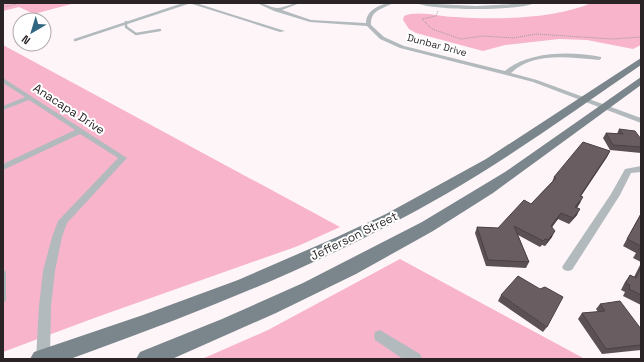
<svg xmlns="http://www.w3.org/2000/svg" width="644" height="362" viewBox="0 0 644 362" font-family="'Space Grotesk',sans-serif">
<rect width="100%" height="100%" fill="#fef5f8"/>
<!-- green -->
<path fill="#f8b4cb" d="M3,3h72l-41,11 -15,-7 -16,4z
M591,3h50v42l-8,4 -46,-9 -28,-1 -54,6 -22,6 -67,-18 -7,-4 -6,-9 1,-4c15,-6 35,1 51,1 40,3 100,2 136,-14z
M3,45l337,182 -42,19 -201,71 -94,35z
M400,259l185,100h-383l66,-29z"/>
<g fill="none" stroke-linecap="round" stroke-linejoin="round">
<!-- path -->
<path stroke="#a29a9c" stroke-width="1" stroke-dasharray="1 1" stroke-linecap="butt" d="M3,7l19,-4h19
M438,11l-2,5 -14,3 10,10 29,10 23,-3 29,2 23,-4 76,5 29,-2"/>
<!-- lane-far1 -->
<path stroke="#b3babd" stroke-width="2.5" d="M126,22v5l10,7 24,-4
M75,40l112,-37"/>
<!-- lane -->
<path stroke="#b3babd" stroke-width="6" d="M3,273v26"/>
<!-- street -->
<path fill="#b3babd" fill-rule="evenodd" d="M189,3h7l89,28 -5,1z
M257,3c7,0 15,5 21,5 8,-1 14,-5 22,-5l-18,7 29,10 55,3c0,-13 15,-20 27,-20 -10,6 -23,7 -22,22l13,12 20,9 101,25c23,-20 67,-20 96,-14v2l-2,1c-29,-2 -65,-9 -88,13l26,7 104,38v5l-108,-41 -133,-34 -20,-9 -13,-13 -57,-4 -36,-11z
M417,3l59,3 59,-3c-15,8 -103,8 -118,0z
M3,78l124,80 -60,65 -5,14 -7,34 -4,35 -1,53h-14l3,-53 4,-35 9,-34 6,-16 60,-63 -38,-24 -77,36v-6l72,-34 -46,-30 -26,10v-4l22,-9 -22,-14z
M641,166v6l-10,1 -11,22 -48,75 -4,1 -4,-1 -2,-3 2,-3 47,-70 14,-25z
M380,330l40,24 2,5h-19l-28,-19 -1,-4 1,-4z"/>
<!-- primary -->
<path fill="#7b868c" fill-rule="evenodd" d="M641,58v7c-64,44 -128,90 -195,129 -112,65 -233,113 -354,157l-22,8h-40l4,-7 109,-37 95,-35 99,-43 49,-23 100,-55z
M641,77v8l-148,108 -60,38 -77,43 -80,39 -104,46h-36l4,-7 82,-33 81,-36 119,-61 83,-50z"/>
</g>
<!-- wall -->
<path fill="#5b5053" d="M619,129l22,10v14l-31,-3 -7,-12 3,-5 11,1z
M610,151l-3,6 -26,39 -1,7 -3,5v7l-8,9 -11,-5 -7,8 1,10 -7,9 -3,-1 -2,2 -22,-12 11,27 -3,6 -40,-2 -11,-33 2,-6 21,1 33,-24 21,-22 2,-5z
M641,213v49l-8,-4 3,-5 -13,-7z
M641,263v42l-18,-9 2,-4 -4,-2 4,-8 5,-7 4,2z
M501,295l46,32 -4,5 -45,-31z
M600,304l41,25v21l-39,4 -24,-35 4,-6 16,-1 -2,-3z"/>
<!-- shaded-wall -->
<path fill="#4a4144" d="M610,151l-3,6 -30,45 3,-6z
M583,197l-3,6 -8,10 3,-6z
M580,209l-3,6 -8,9 4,-6z
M561,213l-3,6 -10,14 3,-7z
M555,231l-3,6 -7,9 3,-6z"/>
<!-- building -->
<path fill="#6a5d61" stroke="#4a4144" d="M619,129l16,2 6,8v8l-28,-2 -7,-12 17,1z
M583,142l27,9 -30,45 3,1 -8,10 5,2 -7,9 -12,-5 -10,13 4,5 -7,9 -3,-1 -2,2 -29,-15 15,36 -41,-2 -11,-33 21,1 26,-28 7,4 25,-26 -2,-1z
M641,214v32l-14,-7z
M641,247v6l-3,-2z
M641,267v28l-12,-6 1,-4 -4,-2 4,-8 6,3z
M518,276l22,13 5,-2 18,10 -16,30 -46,-32z
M620,301l21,28v16l-35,4 -24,-36 23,-2 -5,-7z"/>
<g text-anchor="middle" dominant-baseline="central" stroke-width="4" stroke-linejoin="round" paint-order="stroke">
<!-- far-street labels -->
<g font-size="10" fill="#2a2426" stroke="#fff">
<text transform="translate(437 45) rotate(15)">Dunbar Drive</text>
</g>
<!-- street labels -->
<g font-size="12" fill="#2a2426" stroke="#fff">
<text transform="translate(69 109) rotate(33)">Anacapa Drive</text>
<text transform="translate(354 236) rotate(-26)">Jefferson Street</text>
</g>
</g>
<!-- border -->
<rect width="644" height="362" fill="none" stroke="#2a2426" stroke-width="8"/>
<!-- north arrow -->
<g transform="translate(32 32) rotate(218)"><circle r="19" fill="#ffffff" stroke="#aaa7a8"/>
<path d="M0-3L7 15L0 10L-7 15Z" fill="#306681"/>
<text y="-6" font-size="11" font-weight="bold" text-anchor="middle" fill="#2a2426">N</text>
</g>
</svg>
